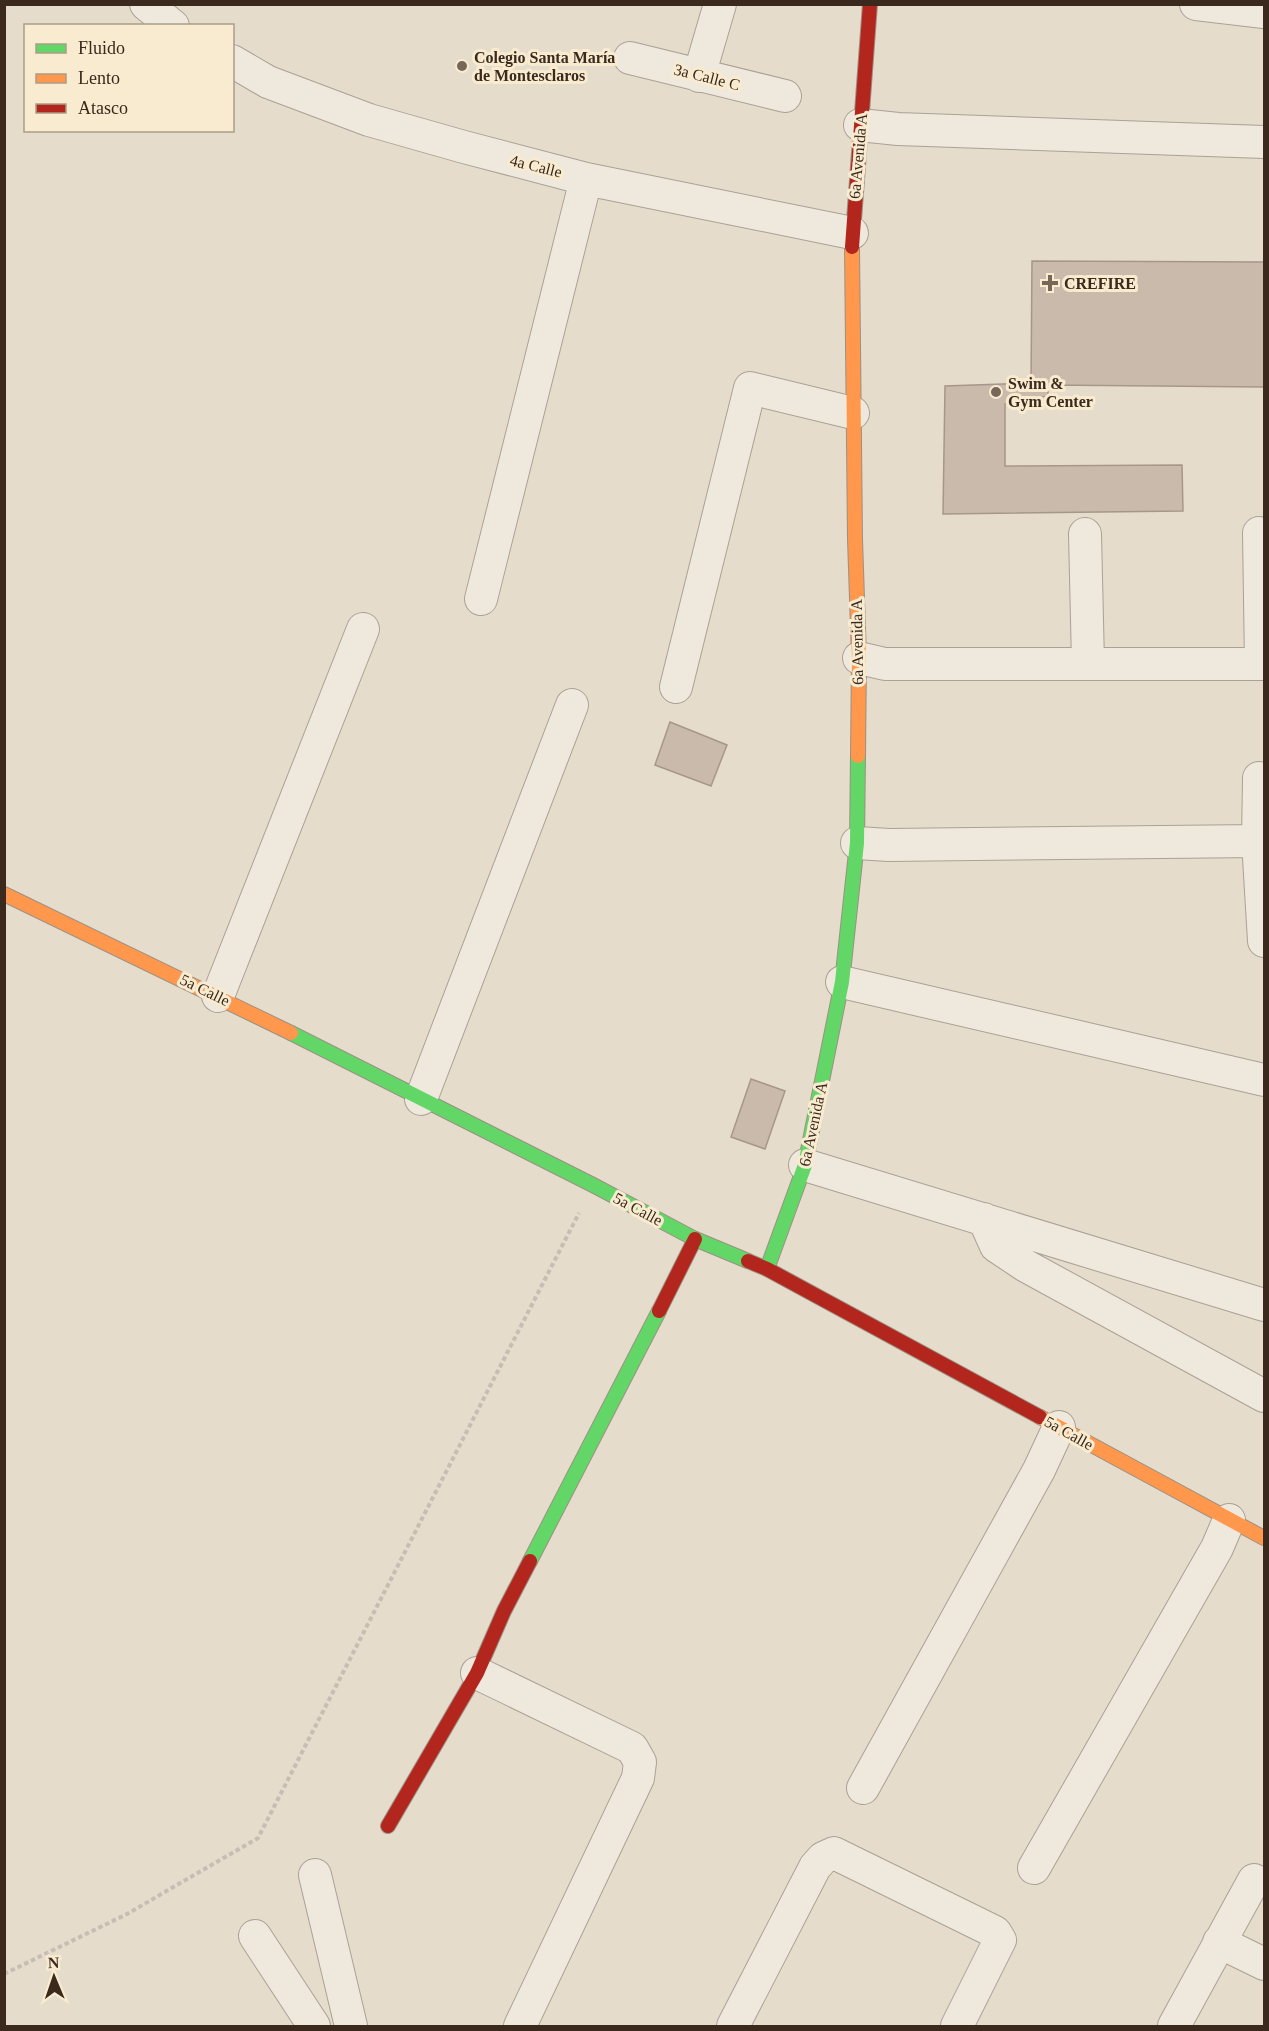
<svg xmlns="http://www.w3.org/2000/svg" width="1269" height="2031" viewBox="0 0 1269 2031" font-family="'Times New Roman',serif">
<rect width="100%" height="100%" fill="#e6dccb"/>
<!-- building -->
<path fill="#cabaac" stroke="#a6978a" stroke-width="1.5" d="M1032,261l232,1v125l-216,-2v11l-43,8v62l177,-1 1,46 -240,3 2,-128 86,-3z
M670,722l57,23 -16,41 -56,-21z
M751,1079l34,12 -20,58 -34,-12z"/>
<g fill="none" stroke-linecap="round" stroke-linejoin="round">
<!-- street casing -->
<g stroke="#aba195" stroke-width="34">
<path id="street" d="M146,4l27,22
M1196,4l68,8
M630,58l155,38
M232,61l36,21 101,38 95,27 122,32 266,54
M699,76l21,-72
M860,125l38,4 366,13
M1259,533l2,131
M1085,534l3,129
M481,599l105,-420
M859,658l26,6h379
M676,687l74,-299 103,25
M1259,778l-1,63 6,100
M857,843l32,2 369,-4
M842,982l422,98
M218,996l145,-367
M421,1099l151,-394
M805,1165l459,140
M984,1219l12,27 30,20 238,130
M477,1673l155,75 8,14 -2,16 -118,248
M863,1788l176,-318 20,-43
M1034,1868l183,-320 12,-28
M315,1875l36,151
M255,1936l59,90
M1219,1942l45,22
M733,2026l82,-159 8,-9 11,-5 161,79 5,8 -43,86
M1174,2026l80,-146"/>
</g>
<!-- fast casing -->
<g stroke="#9b9184" stroke-width="16">
<path id="fast" d="M291,1033l302,152 102,54 53,22
M767,1269l38,-104 37,-183 15,-139 1,-87
M530,1561l129,-250"/>
</g>
<!-- slow casing -->
<g stroke="#9b9184" stroke-width="16">
<path id="slow" d="M852,247l3,292 4,119 -1,98
M4,894l287,139
M1040,1417l224,121"/>
</g>
<!-- jam casing -->
<g stroke="#9b9184" stroke-width="16">
<path id="jam" d="M852,247l18,-243
M748,1261l19,8 273,148
M659,1311l36,-72
M388,1826l89,-153 27,-62 26,-50"/>
</g>
<!-- path -->
<path stroke="#c6beb4" stroke-width="4" stroke-dasharray="4.5 3" stroke-linecap="butt" d="M4,1974l123,-60 131,-76 321,-625"/>
<!-- street -->
<use href="#street" stroke="#eee8dd" stroke-width="32"/>
<!-- fast -->
<use href="#fast" stroke="#63d668" stroke-width="14"/>
<!-- slow -->
<use href="#slow" stroke="#ff974d" stroke-width="14"/>
<!-- jam -->
<use href="#jam" stroke="#b3261e" stroke-width="14"/>
</g>
<!-- markers -->
<g fill="#766859" stroke="#f8ebd0" stroke-width="2">
<circle cx="462" cy="66" r="6"/>
<path d="M1047 274h6v6h6v6h-6v6h-6v-6h-6v-6h6z"/>
<circle cx="996" cy="392" r="6"/>
</g>
<g text-anchor="middle" dominant-baseline="central" stroke-width="6" stroke-linejoin="round" paint-order="stroke">
<!-- poi labels -->
<g font-size="16" font-weight="bold" fill="#3a291c" stroke="#f8ebd0" text-anchor="start">
<text x="474" y="57">Colegio Santa María<tspan x="474" dy="18">de Montesclaros</tspan></text>
<text x="1064" y="283">CREFIRE</text>
<text x="1008" y="383">Swim &amp;<tspan x="1008" dy="18">Gym Center</tspan></text>
</g>
<!-- street labels -->
<g font-size="16" fill="#3a291c" stroke="#f8ebd0">
<text transform="translate(707 77) rotate(14)">3a Calle C</text>
<text transform="translate(858 156) rotate(-85)">6a Avenida A</text>
<text transform="translate(536 166) rotate(14)">4a Calle</text>
<text transform="translate(857 642) rotate(-91)">6a Avenida A</text>
<text transform="translate(205 990) rotate(26)">5a Calle</text>
<text transform="translate(813 1124) rotate(-78)">6a Avenida A</text>
<text transform="translate(638 1209) rotate(28)">5a Calle</text>
<text transform="translate(1069 1433) rotate(29)">5a Calle</text>
</g>
</g>
<!-- border -->
<rect width="1269" height="2031" fill="none" stroke="#3a291c" stroke-width="12"/>
<!-- legend -->
<rect x="24" y="24" width="210" height="108" fill="#f8ebd0" stroke="#ac9d88" stroke-width="1.5"/>
<rect x="36" y="44" width="30" height="9" fill="#63d668" stroke="#ac9d88" stroke-width="1.5"/>
<text x="78" y="54" font-size="18" fill="#3a291c">Fluido</text>
<rect x="36" y="74" width="30" height="9" fill="#ff974d" stroke="#ac9d88" stroke-width="1.5"/>
<text x="78" y="84" font-size="18" fill="#3a291c">Lento</text>
<rect x="36" y="104" width="30" height="9" fill="#b3261e" stroke="#ac9d88" stroke-width="1.5"/>
<text x="78" y="114" font-size="18" fill="#3a291c">Atasco</text>
<!-- north arrow -->
<g transform="translate(54 1977) rotate(358)" stroke="#f8ebd0" stroke-width="4.5" paint-order="stroke">
<path d="M0-4.5L10 22L0 15L-10 22Z" fill="#3a291c"/>
<text y="-9" font-size="16" font-weight="bold" text-anchor="middle" fill="#3a291c">N</text>
</g>
</svg>
